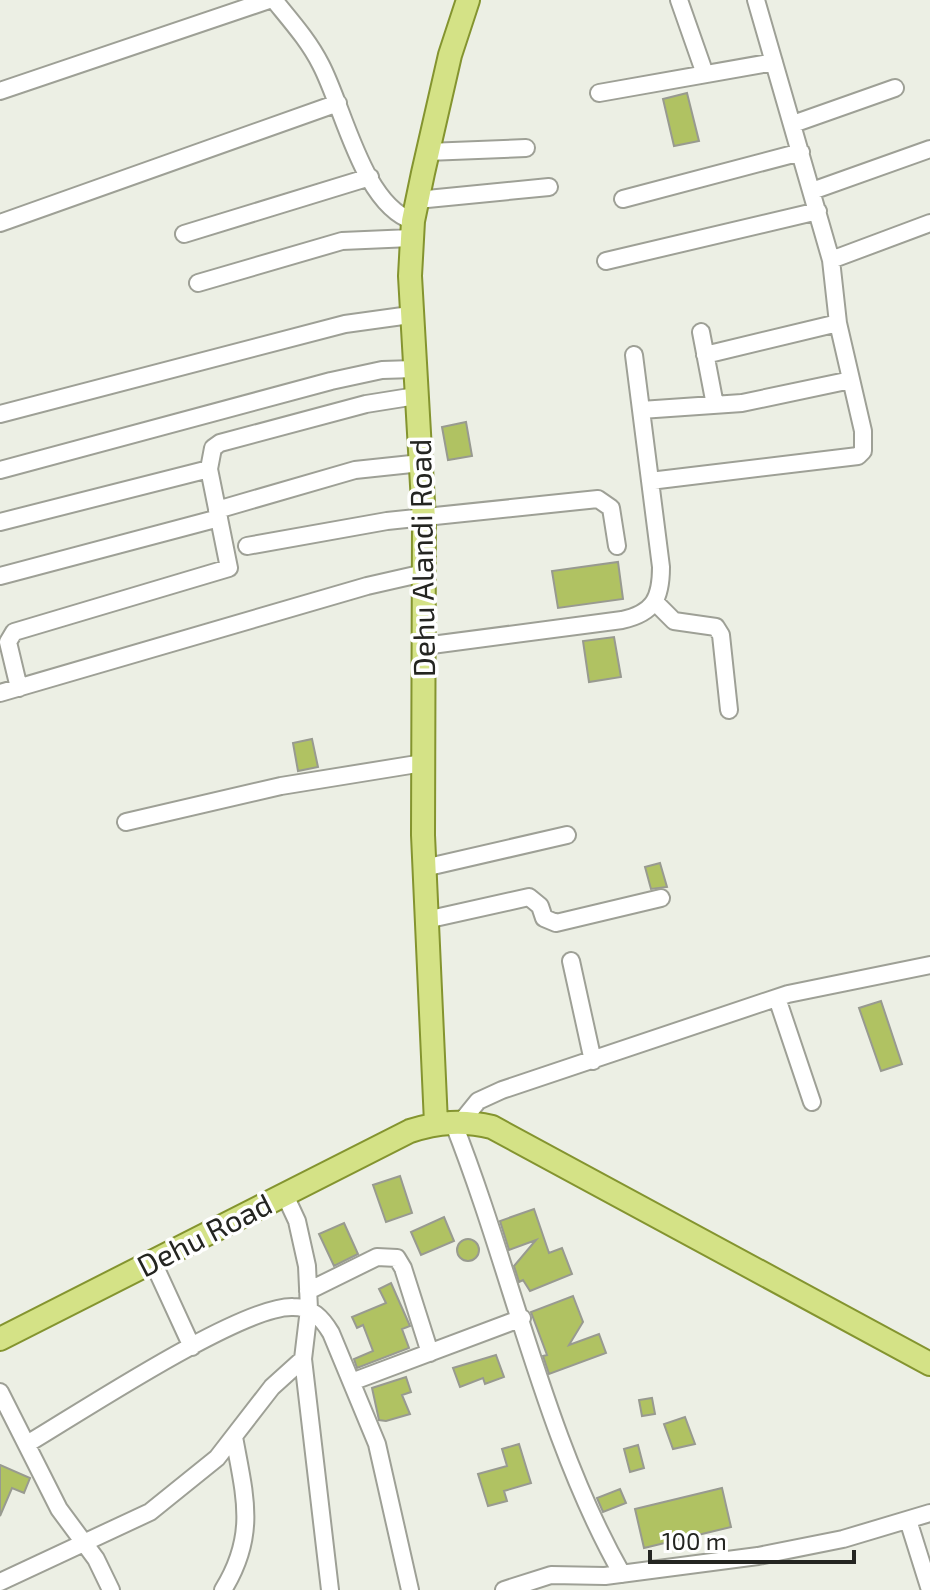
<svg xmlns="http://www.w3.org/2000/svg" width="930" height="1590" viewBox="0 0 930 1590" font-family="'Exo 2',sans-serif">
<rect width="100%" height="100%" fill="#ecefe4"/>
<!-- building -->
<path fill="#b0c262" stroke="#989a90" stroke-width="2" d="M687,93l12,48 -25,5 -11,-47z
M466,422l6,34 -24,4 -6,-33z
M618,562l5,37 -65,9 -6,-37z
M614,637l7,40 -32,5 -6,-41z
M312,739l6,28 -20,4 -5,-28z
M660,863l7,24 -16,2 -6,-22z
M881,1001l21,63 -21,7 -22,-63z
M400,1176l12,37 -26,9 -13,-37z
M534,1209l15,44 13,-5 10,26 -42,17 -7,-11 -4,2 -5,-16 22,-26 -27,10 -9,-29z
M444,1217l10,24 -33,14 -10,-23z
M344,1223l14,31 -24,12 -15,-32z
M457 1250a11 11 0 1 1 22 0a11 11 0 1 1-22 0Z
M391,1283l19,43 -8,3 7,19 -52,20 -3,-9 19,-8 -10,-26 -6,3 -5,-11 34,-14 -7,-14z
M573,1296l10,26 -14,23 30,-11 7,19 -57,21 -6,-18 4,-1 -16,-43z
M496,1355l8,22 -19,7 -2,-6 -23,9 -7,-19z
M406,1377l5,15 -9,3 8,19 -24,7 -7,-1 -7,-32z
M652,1398l3,16 -13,2 -3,-16z
M685,1417l10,27 -22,5 -9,-25z
M519,1444l12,39 -27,8 3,10 -19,5 -10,-32 29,-8 -5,-17z
M638,1445l6,23 -14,4 -6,-23z
M0,1465l30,13 -6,15 -12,-5 -12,28z
M722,1488l9,39 -87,21 -9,-39z
M620,1489l6,14 -23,9 -6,-14z"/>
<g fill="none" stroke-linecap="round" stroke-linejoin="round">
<!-- minor casing -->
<g stroke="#9ea096" stroke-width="20">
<path id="minor" d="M274,0c17,21 35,41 47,65 23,44 42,140 92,156
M679,0l26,74
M0,91l269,-91
M599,93l175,-31
M793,124l102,-36
M427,152l99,-4
M812,191l118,-42
M623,199l178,-47
M417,200l132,-13
M0,223l338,-120
M184,234l186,-57
M831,260l99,-37
M606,261l212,-50
M198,283l144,-42 69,-3
M701,332l14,73
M705,355l133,-32
M641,410l101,-7 109,-23
M0,414l345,-90 65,-9
M0,470l331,-89 51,-11 32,-1
M650,481l208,-25 5,-5v-20l-25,-108 -7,-63 -75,-260
M217,510l138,-40 66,-7
M0,522l209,-53
M247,546l140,-25 211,-22 13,9 6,38
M0,576l219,-58
M656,603l18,18 42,6 5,8 8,75
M424,646l198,-26c32,-7 39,-22 39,-53l-27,-212
M19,688l-11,-46 6,-10 215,-64 -20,-99 4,-21 7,-5 146,-39 50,-8
M0,693l367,-107 57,-13
M126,822l155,-36 142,-23
M424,868l143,-33
M426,920l103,-23 11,9 4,12 12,5 105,-25
M571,961l22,100
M777,998l35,104
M453,1122c58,146 92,317 169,452
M461,1122l17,-21 24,-11 286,-96 142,-29
M284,1193l13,28 10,45 2,43 -6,50 27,231
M152,1260l40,87
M308,1291l69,-34 20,1 6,10 27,85
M354,1381l168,-63
M0,1392l59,117 37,50 15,31
M27,1444c51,-30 215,-139 266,-137 19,0 29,11 38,26l46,111 33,146
M908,1520l22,70
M0,1582l150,-70 67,-54 55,-71 31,-28
M223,1590c34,-55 22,-93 11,-153
M504,1590l47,-15 54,1 153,-20 85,-17 87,-26"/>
</g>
<!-- major casing -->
<g stroke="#84942f" stroke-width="26">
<path id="major" d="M436,1123l-13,-288 1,-315 -14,-244 3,-55 10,-48 27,-118 18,-55
M0,1339l410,-208c28,-9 53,-11 82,-4l438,237"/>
</g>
<!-- minor -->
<use href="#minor" stroke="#fff" stroke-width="16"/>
<!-- major -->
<use href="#major" stroke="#d4e286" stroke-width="22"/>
</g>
<g text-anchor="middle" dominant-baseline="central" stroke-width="7" stroke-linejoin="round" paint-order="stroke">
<!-- street labels -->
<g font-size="30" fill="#242521" stroke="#fff">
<text transform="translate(421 558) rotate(-91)">Dehu Alandi Road</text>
<text transform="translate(204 1234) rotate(-27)">Dehu Road</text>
</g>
</g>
<!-- scale -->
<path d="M650 1550v12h204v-12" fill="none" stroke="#242521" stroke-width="4"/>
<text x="662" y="1550" font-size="24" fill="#242521" stroke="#ffffff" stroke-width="6" paint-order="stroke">100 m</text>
</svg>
